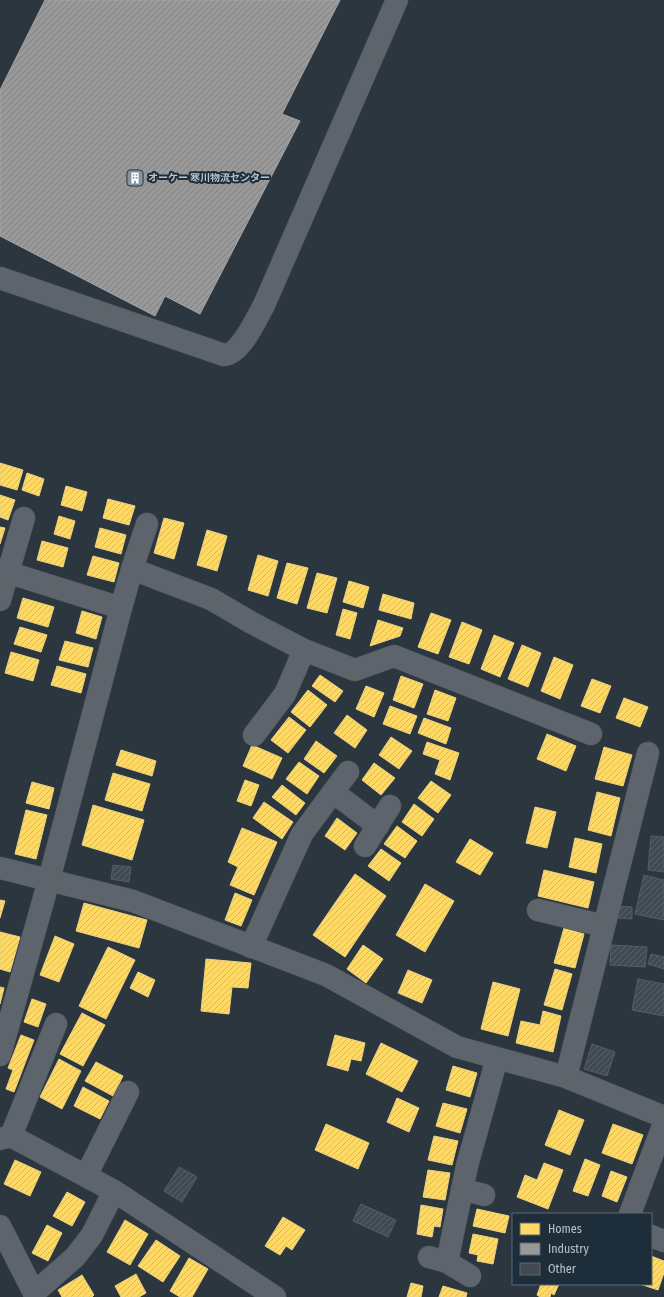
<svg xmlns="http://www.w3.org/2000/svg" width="664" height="1297" viewBox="0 0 664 1297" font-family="'Fira Sans Condensed','Noto Sans JP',sans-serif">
<defs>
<pattern id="homes-hatch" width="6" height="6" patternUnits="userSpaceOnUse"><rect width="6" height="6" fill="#ffd966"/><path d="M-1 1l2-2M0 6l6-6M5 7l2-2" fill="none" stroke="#d7b95e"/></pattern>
<pattern id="industry-hatch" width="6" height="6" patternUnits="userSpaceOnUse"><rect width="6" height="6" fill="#999"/><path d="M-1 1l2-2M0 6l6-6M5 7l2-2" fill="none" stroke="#808182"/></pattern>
<pattern id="building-hatch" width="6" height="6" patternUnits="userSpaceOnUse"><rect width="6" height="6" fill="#424a51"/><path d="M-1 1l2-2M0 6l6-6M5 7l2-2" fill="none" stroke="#5b6269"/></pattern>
</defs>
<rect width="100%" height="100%" fill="#2c363e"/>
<!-- homes -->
<path fill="url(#homes-hatch)" stroke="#e9d285" d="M0,463l23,7 -6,20 -17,-5z
M27,473l17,6 -5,17 -17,-6z
M66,486l21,6 -5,19 -21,-6z
M0,495l15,5 -7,20 -8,-3z
M108,499l27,7 -6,19 -26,-7z
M59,516l16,5 -5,18 -16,-5z
M164,518l20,5 -10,36 -20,-6z
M0,527l5,1 -5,16z
M100,528l26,7 -5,19 -26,-7z
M207,530l20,6 -10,35 -20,-6z
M42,541l26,7 -5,19 -26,-7z
M258,555l20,6 -10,35 -20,-6z
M93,556l26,7 -5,19 -27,-7z
M287,563l21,5 -11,36 -20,-6z
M317,573l20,5 -10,35 -20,-5z
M349,581l20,6 -6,21 -20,-6z
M383,594l31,9 -3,16 -32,-9z
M23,598l31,9 -6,20 -31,-9z
M343,609l14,4 -7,26 -14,-4z
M82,611l20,6 -6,22 -20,-6z
M431,613l20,7 -13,34 -20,-7z
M378,620l25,8 -3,8 -30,10z
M462,622l20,8 -13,34 -20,-7z
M20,627l27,8 -6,17 -27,-8z
M494,635l20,8 -14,34 -19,-8z
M65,641l28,7 -5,19 -29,-7z
M522,645l19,8 -13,34 -20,-8z
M11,652l28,8 -6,21 -28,-8z
M554,657l19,8 -13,34 -19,-8z
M57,666l29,8 -5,19 -30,-8z
M320,675l23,16 -8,11 -23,-16z
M401,676l22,8 -9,24 -21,-8z
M592,679l19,7 -11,27 -19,-7z
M366,686l18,7 -10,24 -18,-8z
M308,690l19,15 -17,22 -19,-15z
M435,690l21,8 -8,23 -21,-7z
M624,698l24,9 -8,20 -24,-9z
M390,706l27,10 -7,18 -27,-10z
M347,715l20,15 -12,18 -21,-15z
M289,717l17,13 -18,23 -17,-13z
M424,718l27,10 -5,16 -28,-11z
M547,734l29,12 -10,25 -29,-12z
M391,737l21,14 -13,18 -20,-14z
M316,741l21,15 -13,17 -20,-14z
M427,742l32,11 -9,27 -15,-6 5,-14 -17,-6z
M252,745l30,13 -10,21 -29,-13z
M604,747l28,8 -9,31 -28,-7z
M121,750l35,11 -4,15 -36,-11z
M299,762l20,14 -12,18 -21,-15z
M374,763l21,15 -14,17 -19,-15z
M113,773l37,11 -8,27 -37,-11z
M245,780l14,5 -8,21 -14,-5z
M431,781l20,14 -13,18 -20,-15z
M32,782l22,6 -5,21 -23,-6z
M282,785l23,18 -9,12 -24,-18z
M597,792l23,6 -9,38 -23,-6z
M264,802l29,20 -11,17 -29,-21z
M414,804l20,15 -12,17 -20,-14z
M93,805l51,15 -12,40 -50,-15z
M535,807l21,5 -9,36 -21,-5z
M26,810l21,5 -11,44 -21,-5z
M337,818l20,15 -12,17 -20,-14z
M397,826l20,15 -12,17 -21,-14z
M242,828l35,14 -23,53 -24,-10 8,-18 -10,-5z
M575,838l27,6 -6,29 -27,-6z
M470,839l23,14 -13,22 -24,-13z
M381,849l20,14 -12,18 -21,-15z
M544,870l50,12 -6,26 -50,-12z
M355,874l31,22 -41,61 -32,-22z
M425,884l29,17 -29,51 -29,-17z
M235,893l17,7 -11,26 -16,-6z
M0,900l5,1 -5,17z
M84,903l63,17 -8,28 -63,-17z
M564,928l20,6 -9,34 -21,-5z
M0,932l20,5 -10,35 -10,-3z
M55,936l19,8 -15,38 -19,-7z
M363,945l20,14 -17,24 -19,-14z
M108,947l27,13 -29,59 -27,-13z
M206,959l45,4 -3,25 -16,-1 -3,27 -28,-3z
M555,969l17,5 -10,36 -18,-5z
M408,970l24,10 -10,23 -24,-10z
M138,972l17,8 -7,17 -18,-9z
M493,982l27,7 -12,47 -27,-7z
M0,987l4,1 -4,16z
M32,999l14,5 -8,23 -14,-5z
M543,1011l18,5 -8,36 -37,-9 5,-22 19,4z
M82,1013l23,12 -22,41 -23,-12z
M21,1035l13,5 -20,52 -8,-3 7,-19 -5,-2z
M335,1035l30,8 -4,18 -10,-2 -3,12 -21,-6z
M381,1043l37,18 -16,31 -36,-18z
M59,1059l22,12 -19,38 -22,-12z
M96,1062l27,14 -10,20 -28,-15z
M453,1066l24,7 -7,24 -24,-7z
M83,1087l26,14 -9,18 -26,-13z
M397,1098l22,10 -10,24 -22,-10z
M443,1103l24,6 -7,24 -24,-7z
M559,1110l25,10 -14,35 -25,-10z
M326,1124l43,19 -11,26 -43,-19z
M613,1124l30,11 -11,29 -30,-11z
M434,1136l24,5 -6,24 -24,-5z
M585,1159l15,6 -12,31 -15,-5z
M15,1160l26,12 -11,24 -26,-12z
M544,1163l19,7 -15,39 -31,-12 8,-22 12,5z
M428,1170l22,3 -5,27 -22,-3z
M611,1171l16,6 -10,25 -15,-6z
M67,1192l18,10 -13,24 -19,-10z
M421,1205l22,4 -3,18 -6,-1 -2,11 -15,-3z
M477,1209l32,7 -4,17 -32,-7z
M283,1217l22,13 -13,20 -6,-4 -6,9 -15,-9z
M125,1220l23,14 -18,31 -23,-13z
M47,1225l15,8 -14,28 -16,-8z
M473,1234l25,5 -5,25 -16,-3 1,-6 -9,-2z
M156,1240l24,16 -17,26 -25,-16z
M651,1256l13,5v12l-6,17 -18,-6h11z
M189,1258l19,11 -16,28h-12l-10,-6z
M136,1274l10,19 -7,4h-18l-6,-11z
M82,1275l12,20 -2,2h-30l-4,-7z
M411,1283l12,3 -2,11h-14z
M541,1284h18l-5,11 -3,-2 -1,4h-10l-3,-2z
M443,1286l24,7 -1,4h-27z"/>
<!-- industry -->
<path fill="url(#industry-hatch)" stroke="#a2a6a9" d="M45,0h295l-58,114 18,7 -100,193 -35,-18 -10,20 -155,-80v-146z"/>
<!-- building -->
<path fill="url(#building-hatch)" stroke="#545e65" d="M651,836l13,1v35l-16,-2z
M113,865l18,2 -2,15 -18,-3z
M644,875l20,5v40l-29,-6z
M618,906l14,1v12l-14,-1z
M611,945l36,2 -2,20 -35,-2z
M651,954l13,3v12l-16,-5z
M638,979l26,5v32l-32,-6z
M592,1044l23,8 -8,24 -23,-7z
M179,1167l18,10 -15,25 -18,-11z
M361,1204l35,16 -8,17 -35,-16z"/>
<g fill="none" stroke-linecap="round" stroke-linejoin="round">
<!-- minor casing -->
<g stroke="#4b5258" stroke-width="23">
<path id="minor" d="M0,278l224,77c17,-1 32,-36 40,-50l133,-305
M132,569l15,-45
M0,570l121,38
M0,600l24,-82
M254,735l31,-41 19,-44
M333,792l45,34
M365,846l25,-40
M0,868l133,33 193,74 131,72 109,30 98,40
M538,910l66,16
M251,947l51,-113 46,-62
M0,1055l49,-175 72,-272 11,-39 79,30 41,24 52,27 51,20 39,-14 197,78
M566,1077l82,-324
M11,1136l45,-112
M0,1139l11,-3 103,55 161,106
M86,1176l42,-84
M462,1189l22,6
M630,1214l34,-91
M0,1226l36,71
M651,1236l13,5
M429,1257l18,5
M470,1276l-23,-14 20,-96 30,-108
M34,1293l41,-36 17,-22 22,-44"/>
</g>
<!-- minor -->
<use href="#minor" stroke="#5d646b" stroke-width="22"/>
</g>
<!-- icons -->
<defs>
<g id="building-square" transform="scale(0.9)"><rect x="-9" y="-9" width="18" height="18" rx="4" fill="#86929c" stroke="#1e2d3a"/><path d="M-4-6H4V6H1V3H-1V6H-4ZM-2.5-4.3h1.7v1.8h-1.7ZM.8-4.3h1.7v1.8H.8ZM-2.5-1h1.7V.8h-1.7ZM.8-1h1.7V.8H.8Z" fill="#fff"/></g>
</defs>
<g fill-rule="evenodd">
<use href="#building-square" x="135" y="178"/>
</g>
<g text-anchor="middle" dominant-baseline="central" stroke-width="4" stroke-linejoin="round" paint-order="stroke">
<!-- poi labels -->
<g font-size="10" font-weight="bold" fill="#b7c3ce" stroke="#1e2d3a" text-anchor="start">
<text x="148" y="178">オーケー 寒川物流センター</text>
</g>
</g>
<!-- legend -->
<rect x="512" y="1213" width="140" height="72" fill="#1e2d3a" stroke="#5b6975"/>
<rect x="520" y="1223" width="20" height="12" fill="#ffd966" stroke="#5b6975"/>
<text x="548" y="1233" font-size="12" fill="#b7c3ce">Homes</text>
<rect x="520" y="1243" width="20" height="12" fill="#999999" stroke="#5b6975"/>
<text x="548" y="1253" font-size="12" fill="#b7c3ce">Industry</text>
<rect x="520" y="1263" width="20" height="12" fill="#424a51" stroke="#5b6975"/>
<text x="548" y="1273" font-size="12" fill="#b7c3ce">Other</text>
</svg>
